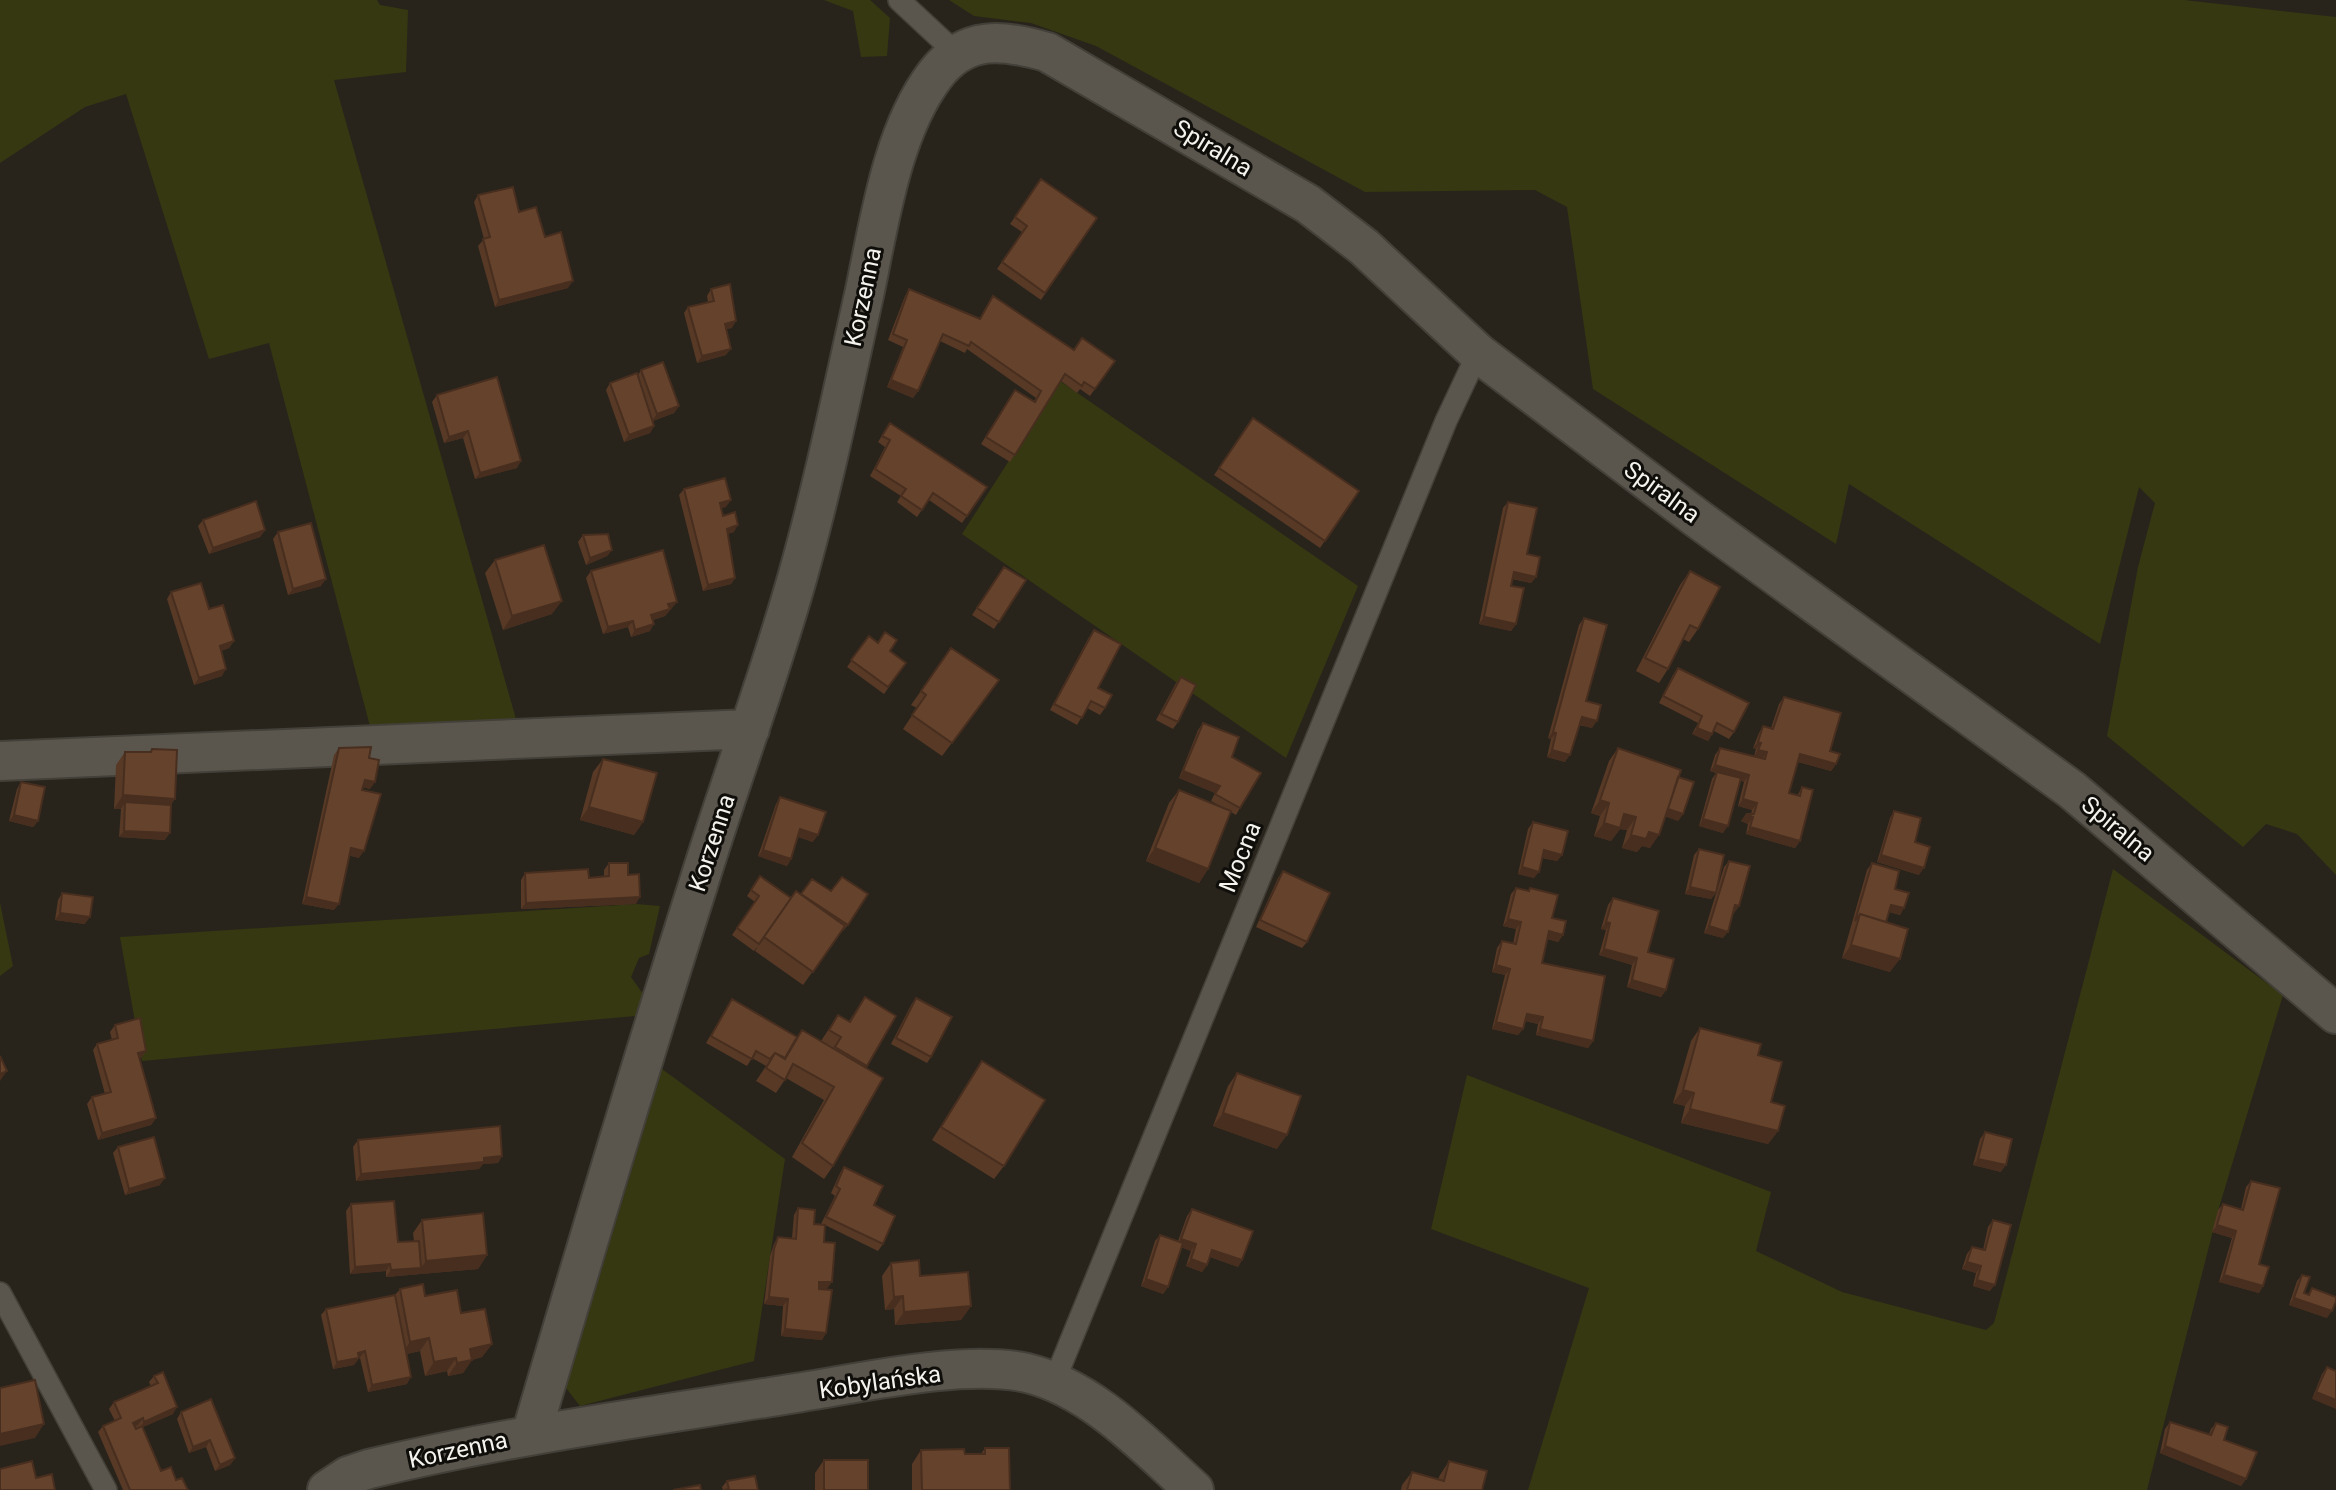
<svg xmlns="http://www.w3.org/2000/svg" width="2336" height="1490" viewBox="0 0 2336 1490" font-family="Roboto,sans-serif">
<rect width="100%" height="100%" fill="#28241c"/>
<!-- green -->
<path fill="#353811" d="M0,0h377l3,5 28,5 -2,62 -72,8 184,646 -147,4 -102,-387 -60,16 -83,-265 -41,13 -85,56z
M824,0h46l20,18 -3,38 -26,1 -8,-46z
M949,0h1235l152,17v858l-39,-41 -31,-10 -23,23 -136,-111 31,-169 17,-64 -16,-16 -39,157 -251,-160 -13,60 -243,-155 -26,-182 -32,-17 -170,2 -269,-146 -65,-23 -57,-7z
M1060,381l298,205 -72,172 -324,-224z
M2113,869l170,126 -65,216 -71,279h-619l61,-202 -158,-59 36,-154 304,117 -15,59 86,41 144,38 8,-7z
M0,903l13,63 -13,10z
M636,904l24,2 -11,48 -10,4 -8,19 12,17 -8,22 -493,45 -22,-124z
M662,1069l123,90 -31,202 -174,45 -14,-18z"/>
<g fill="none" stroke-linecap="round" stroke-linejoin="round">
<!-- service casing -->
<g stroke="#434039" stroke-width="24">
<path id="service" d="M899,0l58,54
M0,1293l106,197
M1054,1382l392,-961 32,-68"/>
</g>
<!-- minor casing -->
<g stroke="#434039" stroke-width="42">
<path id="minor" d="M0,761l750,-32
M531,1435c54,-184 109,-368 167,-550 32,-104 71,-206 100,-310 26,-93 45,-186 66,-280 15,-70 27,-162 71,-220 31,-41 69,-35 112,-23l261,152 56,43 114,106 220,166 374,271 264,224
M327,1490l21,-14 21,-7c141,-34 284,-53 427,-76 64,-10 168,-34 231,-20 66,16 118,73 167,117"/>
</g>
<!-- service -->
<use href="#service" stroke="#5b564d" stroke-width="21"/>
<!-- minor -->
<use href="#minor" stroke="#5b564d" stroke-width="38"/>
</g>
<!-- wall -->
<path fill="#573926" d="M1041,179l56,39 -56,82 -44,-31 25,-37 -12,-8z
M478,195l41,17 49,76 -73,19 -17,-61 6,-7 -10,-37z
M711,289l21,39 -6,1v26l-29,8 -13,-50 4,-6 20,-5 -1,-6z
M909,289l71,29 13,-22 81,54 41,11 -25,35 -10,-7 -3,4 -16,-12 -51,81 -29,-18 29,-47 24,4 2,-3 -69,-49 -2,4 -25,-12 -22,50 -5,7 -26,-11 16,-40 -15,-7 17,-44z
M641,370l38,36 -5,7 -21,8 1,5 -4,7 -26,9 -18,-52 4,-7 28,-8z
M437,395l80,73 -42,11 -12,-41 -19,5 -12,-41z
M1253,418l106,73 -39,57 -106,-73z
M890,423l97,64 -25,36 -33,-23 -12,17 -20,-15 4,-6 -31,-20 15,-29 -7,-5z
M684,489l42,18 -5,1 2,8 11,16 -7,2 8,44 -4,6 -28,7 -24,-96z
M1508,502l28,75 -5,6 -19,-4 -1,7 5,38 -5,7 -32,-7 24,-116z
M203,520l62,10 -5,7 -51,17 -11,-28z
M278,532l43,54 -33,9 -15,-56z
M583,535l29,15 -5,6 -21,9 -8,-23z
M495,560l57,54 -49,16 -18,-57z
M1004,567l22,13 -32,49 -22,-14z
M591,571l86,31 -12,14 -12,4 -3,11 -19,6 -3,-10 -25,7 -17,-56z
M1690,571l8,58 -9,13 -6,-3 -15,30 -9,14 -23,-12 44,-86z
M171,592l63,49 -5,7 -8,3 1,25 -28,9 -27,-86z
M1584,618l2,83 6,27 -13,-3 -14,37 -18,-5 4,-18 -3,-1 31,-113z
M1094,630l4,58 7,20 -5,7 -13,-7 -10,17 -27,-15 39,-73z
M869,636l37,27 -22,31 -37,-27z
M951,648l39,45 -48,63 -39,-27 14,-21 -6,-3z
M1678,668l56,64 -5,7 -15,-8 -6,10 -16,-7 6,-11 -39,-20 14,-28z
M1181,677l-3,45 -5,7 -17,-9 20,-37z
M1784,697l46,54 6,13 -5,7 -33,-9 -9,31 8,3 5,-9 -2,54 -5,7 -49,-14 2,-10 -7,-3 5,-7h5l1,-4 -14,-4 6,-24 -4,-2 -17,53 -24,-7 13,-47 4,-6 -6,-2 5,-16 5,-7 34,8 2,-7 -3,-1 6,-15 4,-7 8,2 8,-24z
M1203,723l29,34 8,51 -4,7 -5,-3 -23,57 -9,14 -53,-22 23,-58 10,-13 43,17 -11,-6 4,-8 -36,-15 19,-48z
M339,748l30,10 1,31 -7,-2 -4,71 -10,-3 -15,55 -32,-6 32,-149z
M1618,748l60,29 5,37 -5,7 -13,-5 -15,32 -8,-2 -5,6 -15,-4 5,-18 -7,-1 -9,12 -17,-5 6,-20 -9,-3 18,-52z
M152,749l23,50 -5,6 -5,35 -46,-3 2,-28h-7l2,-44 9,-13h25z
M603,759l40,63 -9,13 -54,-15 13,-48z
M21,782l17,39 -5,6 -24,-6 8,-32z
M780,797l33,45 -15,-5 -7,22 -4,7 -29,-10 18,-52z
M1894,811l21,31 4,33 -42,-13 13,-44z
M1533,822l29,33 -5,6 -15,-3 -8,20 -16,-4 10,-45z
M1699,849l17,44 -5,6 -26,-5 9,-39z
M1729,861l10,45 -5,7h-1l-10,25 -19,-5 20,-66z
M609,863l19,12 8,29 -115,5v-29l4,-7 64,5 15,-1v-7z
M1872,863l23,26 9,19 -4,7 -11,-3 -3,10 4,50 -48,-14 25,-88z
M1283,871l24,71 -5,6 -46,-21 22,-49z
M760,876l31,22 10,-3 11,-16 36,46 -5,6h-1l-39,54 -48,-34 3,-5 -4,5 -22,-16 23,-33 -8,-6z
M1516,888l12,3 2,-3 22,30 11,17 -5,7 -11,-3 -5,24 51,78 -5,7 -52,-13 2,-11 -13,-3 -2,8 -5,6 -26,-6 13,-54 -13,-3 5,-24 5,-7 11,3 3,-15 -13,-3 8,-32z
M62,893l23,31 -30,-4 3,-20z
M1613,898l35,54 18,38 -5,7 -34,-10 5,-22 -33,-10 7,-25 -5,-1 7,-24z
M865,997l31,19 -31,52 -32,98 -9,13 -32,-22 32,-57 -38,-22 -10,15 -20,-12 10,-15 -14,-8 -5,8 -41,-23 26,-44 65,38 5,-7 19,11 17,-26 11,6z
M916,998l15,59 -4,6 -36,-19 20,-39z
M115,1025l31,26 -5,7h-2l17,60 -5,7 -53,15 -11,-36 5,-7 13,-3 -12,-44 4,-6 15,-4 -2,-8z
M1700,1028l58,27 13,47 7,29 -10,13 -87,-21 4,-17 -12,-3 18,-62z
M982,1061l22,105 -10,13 -62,-39z
M1237,1073l40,76 -64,-23 15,-40z
M1985,1132l16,40 -28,-7 7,-26z
M358,1140l144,16 -4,7 -15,1 -4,5 -123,12 -3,-34z
M118,1147l42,38 -35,10 -12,-42z
M844,1167l30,38 9,39 -5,7 -53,-26 -1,17 3,47h-6l5,44 -4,7 -41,-4 2,-30 -19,-2 6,-48 4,-12 4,-7 14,1 2,-23 4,-7 16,16 9,1 -2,-1 14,-28 -4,-3 9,-20z
M2251,1181l8,83 4,22 -4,7 -40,-11 13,-44 -20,-6 6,-22 5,-6 18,5 5,-22z
M351,1204l47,38 16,-1 -1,-8 9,-13 65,35 -9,14 -92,8v-6l-36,3 -4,-63z
M1192,1209l50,51 -4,7 -28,-10 -3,8 -5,7 -16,-6 5,-15 -10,-4 -13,40 -5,7 -22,-8 14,-45 5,-6 18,6 9,-25z
M1993,1220l-3,71 -17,-5 3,-13 -14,-4 5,-15 5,-7 11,3 5,-23z
M891,1263l29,13 51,30 -10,14 -66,5 -1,-16 -9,1 -3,-34z
M2302,1275l2,18 4,1 4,-6 15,30 -38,-13 8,-24z
M400,1289l25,7 36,17 31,31 -10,13 -10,3 -9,13 -15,3 -1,-5 -22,5 -5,-25 -13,3v30l-39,8 -8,-34h-2l-4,7 -21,4 -12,-54 5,-6 69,-14z
M2327,1367l9,4 -24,28 10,-25z
M154,1376l19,38 -31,13 19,44 15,9 12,10h-65l-25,-58 5,-6 12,-5 -6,-12 5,-7 37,-16 -2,-4z
M181,1412l54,46 -5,7 -15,6 -9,-24 -17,6 -12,-34z
M2170,1422l39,12 2,-5 5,-6 30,56 -5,7 -81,-33 5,-24z
M985,1448l25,42h-98v-26l9,-14 44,4h16z
M824,1460l44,30h-53v-17z
M1449,1461l33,29h-81l1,-5 10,-13 26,7 2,-4z
M727,1481l31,9h-35l-1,-3z"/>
<!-- shaded-wall -->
<path fill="#472e1f" d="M573,281l-5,7 -73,19 4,-7z
M736,321l-4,7 -12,2 5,-6z
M731,349l-5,6 -29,8 5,-7z
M891,380l27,11 -5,7 -26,-11z
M679,406l-5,7 -22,8 5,-7z
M654,426l-4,7 -26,9 5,-7z
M468,431l-5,7 -19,5 5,-6z
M521,461l-4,7 -42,11 5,-6z
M731,500l-5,7 -11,3 5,-7z
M738,525l-4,7 -12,3 5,-6z
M265,530l-5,7 -51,17 4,-6z
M612,550l-5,6 -21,9 4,-7z
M1514,572l22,5 -5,6 -22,-5z
M735,578l-4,6 -28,7 5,-6z
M326,579l-5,7 -33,9 5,-6z
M562,601l-10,13 -49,16 9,-14z
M677,602l-12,14 -19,6 5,-7 17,-11z
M1484,617l32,7 -5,7 -32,-7z
M633,621l-5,6 -25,7 5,-7z
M654,624l-4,7 -19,6 4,-7z
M234,641l-5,7 -14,5 5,-7z
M226,669l-4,7 -28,9 5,-7z
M1582,717l15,4 -5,7 -15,-4z
M1697,728l15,6 -4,7 -16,-7z
M1553,732l3,1 -5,6 -3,-1z
M1758,742l3,1 -5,6 -3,-1z
M1552,750l18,5 -5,7 -18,-5z
M1758,750l9,2 -5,7 -8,-3z
M1800,754l36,10 -5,7 -36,-10z
M1715,765l34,10 -5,7 -34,-11z
M1183,771l37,15 -5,7 -36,-15z
M365,780l10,2 -5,7 -10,-2z
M123,795l52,4 -9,13 -41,-10 -4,7h-7z
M1743,799l14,4 -5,7 -14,-4z
M1600,800l9,3 -9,13 -9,-3z
M589,807l54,15 -9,13 -54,-15z
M1666,808l17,6 -5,7 -17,-6z
M1624,814l12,3 -9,13 -7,-1 -9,12 -17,-5 10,-13z
M1746,814l7,3 -5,7 -7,-3z
M14,815l24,6 -5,6 -24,-6z
M1703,819l25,7 -5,7 -24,-7z
M1750,827l50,14 -5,7 -49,-14z
M800,829l18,6 -5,7 -17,-6z
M124,831l46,2 -5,7 -46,-3z
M1649,832l10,3 -9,13 -8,-2 -5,6 -15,-4 9,-13z
M351,848l13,3 -5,7 -13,-3z
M1155,848l53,21 -9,14 -53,-22z
M763,850l28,9 -4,7 -29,-10z
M1544,850l18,5 -5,6 -18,-4z
M1881,855l43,13 -5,7 -42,-13z
M1522,867l17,5 -5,6 -16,-4z
M1690,887l26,6 -5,6 -26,-5z
M306,897l33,7 -5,6 -32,-6z
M640,897l-4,7 -115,5 5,-6z
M1735,905l4,1 -5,7 -4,-1z
M1891,905l13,3 -4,7 -14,-4z
M60,913l30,4 -5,7 -30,-4z
M1508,919l13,3 -5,7 -13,-3z
M1606,922l4,1 -4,7 -5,-1z
M1709,926l19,6 -5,6 -19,-5z
M1549,931l14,4 -5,7 -14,-4z
M1851,945l49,14 -10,13 -48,-14z
M1604,949l33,9 -5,7 -33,-10z
M1496,965l14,4 -5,6 -13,-3z
M1632,980l34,10 -5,7 -34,-10z
M1527,1014l16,3 -5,7 -16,-4z
M1496,1022l27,7 -5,6 -26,-6z
M1540,1029l53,12 -5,7 -52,-13z
M146,1051l-5,7 -8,2 5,-7z
M7,1071l-7,10v-7z
M1683,1090l11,3 -9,13 -12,-3z
M1690,1109l88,22 -10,13 -87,-21z
M1223,1113l64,22 -10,14 -64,-23z
M156,1118l-5,7 -53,15 4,-7z
M502,1156l-4,7 -15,1 -4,5 -123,12 5,-7z
M1978,1159l28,6 -5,7 -28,-7z
M165,1178l-5,7 -35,10 4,-6z
M2217,1225l19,6 -4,7 -20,-6z
M1181,1239l15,5 -5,7 -14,-5z
M1212,1250l30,10 -4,7 -30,-11z
M487,1255l-9,14 -92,8 5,-7 30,-2 5,-7z
M1191,1259l16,6 -5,7 -16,-6z
M1967,1262l14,4 -5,7 -14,-4z
M390,1264l-4,7 -36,3 5,-7z
M2224,1275l39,11 -4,7 -40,-11z
M1146,1279l22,8 -5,7 -22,-8z
M1977,1280l18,5 -5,6 -17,-5z
M819,1282h13l-5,7h-13z
M903,1296l-9,13 -9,1 9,-13z
M769,1297l19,2 -5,7 -19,-2z
M2294,1298l38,13 -5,7 -38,-13z
M971,1306l-10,14 -66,5 9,-13z
M785,1329l41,4 -4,7 -41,-4z
M429,1338l-9,13 -19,4 9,-13z
M492,1344l-10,13 -10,3 -9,13 -15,3 9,-13 13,-14z
M365,1351l-11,14 -21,4 4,-7 21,-9z
M456,1358l-9,13 -22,5 9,-14z
M411,1377l-4,7 -39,8 4,-7z
M2316,1392l20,8v9l-24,-10z
M177,1407l-4,7 -34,15 5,-7z
M143,1418l-5,7 -9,5 4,-7z
M44,1424l-9,14 -35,8v-12z
M210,1440l-4,7 -17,6 4,-6z
M2165,1446l81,33 -5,7 -81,-33z
M235,1458l-5,7 -15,6 5,-6z"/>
<!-- building -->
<path fill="#65422c" stroke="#472e1f" stroke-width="2" d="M1041,179l56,39 -52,75 -43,-31 25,-36 -12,-9z
M513,187l6,25 17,-5 9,30 16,-5 12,49 -74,19 -16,-61 7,-2 -12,-42z
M730,284l6,37 -11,3 6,25 -29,7 -14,-49 26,-6 -3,-12z
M909,289l71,30 13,-23 81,54 8,-12 33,23 -20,28 -11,-7 -2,4 -17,-12 -50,81 -29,-18 29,-47 20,12 6,-11 -70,-49 -2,4 -26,-12 -25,57 -27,-11 16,-40 -14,-6z
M663,362l16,44 -22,8 -16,-44z
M637,373l17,53 -25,9 -19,-52z
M497,377l24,84 -41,12 -12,-42 -19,6 -12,-42z
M1253,418l106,73 -34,50 -106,-73z
M890,423l97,64 -20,29 -34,-23 -11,17 -21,-14 5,-7 -31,-20 15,-29 -8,-4z
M725,478l6,22 -11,3 3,13 12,-4 3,13 -11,4 8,49 -27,7 -24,-96z
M256,501l9,29 -52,18 -10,-28z
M1508,502l29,6 -10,46 13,3 -4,20 -22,-5 -3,14 13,2 -8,36 -32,-7z
M311,523l15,56 -33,10 -15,-57z
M608,534l4,16 -22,8 -7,-23z
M544,545l18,56 -50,15 -17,-56z
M663,550l14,52 -9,2 2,5 -19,6 3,9 -19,6 -2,-9 -25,6 -17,-56z
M1004,567l22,13 -27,42 -22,-14z
M1690,571l30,16 -22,42 -8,-4 -22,44 -23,-11z
M201,583l8,26 14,-4 11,36 -14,5 6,23 -27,9 -28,-86z
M1584,618l23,7 -21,76 15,4 -4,16 -15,-4 -12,38 -18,-5 4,-17 -3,-1z
M1094,630l27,14 -23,44 14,7 -7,13 -14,-7 -9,17 -28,-14z
M885,632l12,8 -7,11 16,12 -18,24 -37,-27 18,-24 9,7z
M951,648l48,32 -47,63 -40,-28 14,-20 -5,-4z
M1678,668l71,35 -15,29 -17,-9 -5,11 -15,-6 5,-12 -39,-20z
M1181,677l15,8 -18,37 -17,-8z
M1784,697l57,16 -11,38 10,3 -4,10 -36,-10 -11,39 11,3 2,-9 11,3 -13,51 -50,-14 3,-10 -7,-3h8l3,-11 -14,-4 6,-24 -34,-10 5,-17 45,11 2,-7 -9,-2 3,-7 -3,-1 5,-16 10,3z
M1203,723l36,14 -7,20 29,16 -21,35 -25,-14 5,-8 -37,-15z
M371,747l-2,11 10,2 -4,22 -10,-2 -3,10 19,4 -17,57 -13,-3 -12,56 -33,-7 33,-149z
M1618,748l63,22 -22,65 -10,-3 -3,7 -15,-4 5,-18 -12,-3 -4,14 -16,-5 5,-20 -9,-3z
M152,749l25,1 -2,49 -52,-4 2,-43h26z
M603,759l54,14 -14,49 -54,-15z
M1717,772l24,6 -13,48 -25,-7z
M1678,777l16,5 -11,32 -15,-5z
M21,782l24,5 -7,34 -24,-6z
M1179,790l52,21 -23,58 -53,-21z
M780,797l46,15 -8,23 -18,-6 -9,30 -28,-9z
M125,802l46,3 -1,28 -46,-2z
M1894,811l27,7 -6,24 15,5 -6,21 -43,-13z
M1533,822l35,9 -6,24 -18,-5 -5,22 -17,-5z
M1699,849l25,6 -8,38 -26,-6z
M1729,861l21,5 -11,40 -4,-1 -7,27 -19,-6z
M609,863h19v12l11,-1 1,23 -114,6 -1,-30 63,-4 1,9 20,-2z
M1872,863l27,8 -4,18 14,4 -5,15 -13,-3 -5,17 -26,-8 -5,7z
M1283,871l47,22 -23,49 -47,-22z
M760,876l31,22 -32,46 -22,-16 22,-32 -8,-6z
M842,877l26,17 -20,31 -47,-31 11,-15 19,12z
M1516,888l13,3 1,-3 28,7 -6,23 14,3 -3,14 -14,-4 -7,32 63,13 -12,65 -53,-12 3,-12 -16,-3 -4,15 -27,-7 14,-53 -14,-4 6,-24 14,3 5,-22 -13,-3z
M796,891l49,35 -32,46 -49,-35z
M62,893l31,4 -3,20 -30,-4z
M1613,898l46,13 -11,41 26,7 -8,31 -34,-10 5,-22 -33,-9 6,-26 -4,-1z
M1860,914l48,15 -8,30 -49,-14z
M865,997l31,19 -29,50 -32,-19 6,-10 -12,-7 9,-15 12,7z
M916,998l36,19 -21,40 -35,-19z
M732,999l65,38 -12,21 -10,-5 -5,6 -14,-8 -4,8 -41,-23z
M140,1018l6,33 -8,2 18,65 -54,15 -10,-36 19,-5 -14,-48 21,-6 -3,-13z
M1700,1028l61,16 -3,11 24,7 -11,40 14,4 -7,25 -88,-22 4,-16 -11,-3z
M802,1030l81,48 -50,88 -31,-23 32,-56 -41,-23 -8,16 -19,-12 9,-15 10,6z
M0,1056l7,15 -7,3z
M982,1061l63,39 -41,66 -63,-39z
M1237,1073l64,23 -14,39 -64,-22z
M500,1126l2,30 -18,2v4l-123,12 -3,-34z
M1985,1132l27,7 -6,26 -28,-6z
M154,1137l11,41 -36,11 -11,-42z
M844,1167l39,19 -9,19 21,11 -12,28 -57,-27 14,-28 -4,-3z
M2251,1181l29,7 -21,76 10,3 -6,19 -39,-11 12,-44 -19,-6 6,-21 20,6z
M394,1201l4,41 21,-1 2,27 -30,2 -1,-6 -35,3 -4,-63z
M798,1208l17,2 -1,14 11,1 -1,17 11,1 -3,39h-13v7l13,1 -6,43 -41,-4 3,-30 -19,-2 5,-48 4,-12 18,2z
M1192,1209l61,22 -11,29 -30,-10 -5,15 -16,-6 5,-15 -15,-5z
M483,1213l4,42 -61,6 -4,-41z
M1993,1220l18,5 -16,60 -18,-5 4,-14 -14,-4 5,-15 13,3z
M1160,1235l23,8 -15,44 -22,-8z
M919,1260l1,16 48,-4 3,34 -67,6 -1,-16 -9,1 -3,-34z
M2302,1275l8,2 -6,16 5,2 3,-7 24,9v4l-4,10 -38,-13z
M423,1284l2,12 32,-6 4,23 24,-4 7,35 -22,5 2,11 -15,3 -1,-5 -22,4 -5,-24 -19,4 -10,-53z
M395,1295l16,82 -39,8 -7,-34 -7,2 1,5 -22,4 -11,-53z
M2327,1367l9,4v29l-20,-8z
M163,1372l14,35 -33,15 -1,-4 -10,5 3,6 6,-3 19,45 10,-4 5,13 6,-2 6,12h-58l-27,-64 18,-8 -7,-16 44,-19 -4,-7z
M35,1380l9,44 -44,10v-46z
M211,1399l24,59 -15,7 -10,-25 -17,7 -12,-35z
M2170,1422l41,13 5,-12 12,4 -4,13 33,12 -11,27 -81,-33z
M985,1448h24l1,42h-88l-1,-40 43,-1 1,5h20z
M824,1460h44v30h-44z
M32,1461l4,17 16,-4 3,16h-55v-21z
M1449,1461l38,10 -5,19h-75l5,-18 32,9z
M755,1476l3,14h-34l5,-1 -2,-8z
M700,1485l1,5h-28z"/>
<g text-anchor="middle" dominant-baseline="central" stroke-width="6" stroke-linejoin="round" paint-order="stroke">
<!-- street labels -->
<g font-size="24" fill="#f5f3ed" stroke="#0f0e0a">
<text transform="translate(1213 148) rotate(31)">Spiralna</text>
<text transform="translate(863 297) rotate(-78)">Korzenna</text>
<text transform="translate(1662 492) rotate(36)">Spiralna</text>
<text transform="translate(2118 829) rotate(40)">Spiralna</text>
<text transform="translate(712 843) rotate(-72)">Korzenna</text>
<text transform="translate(1240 857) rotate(-68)">Mocna</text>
<text transform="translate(880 1382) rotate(-8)">Kobylańska</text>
<text transform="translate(458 1450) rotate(-12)">Korzenna</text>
</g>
</g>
</svg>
